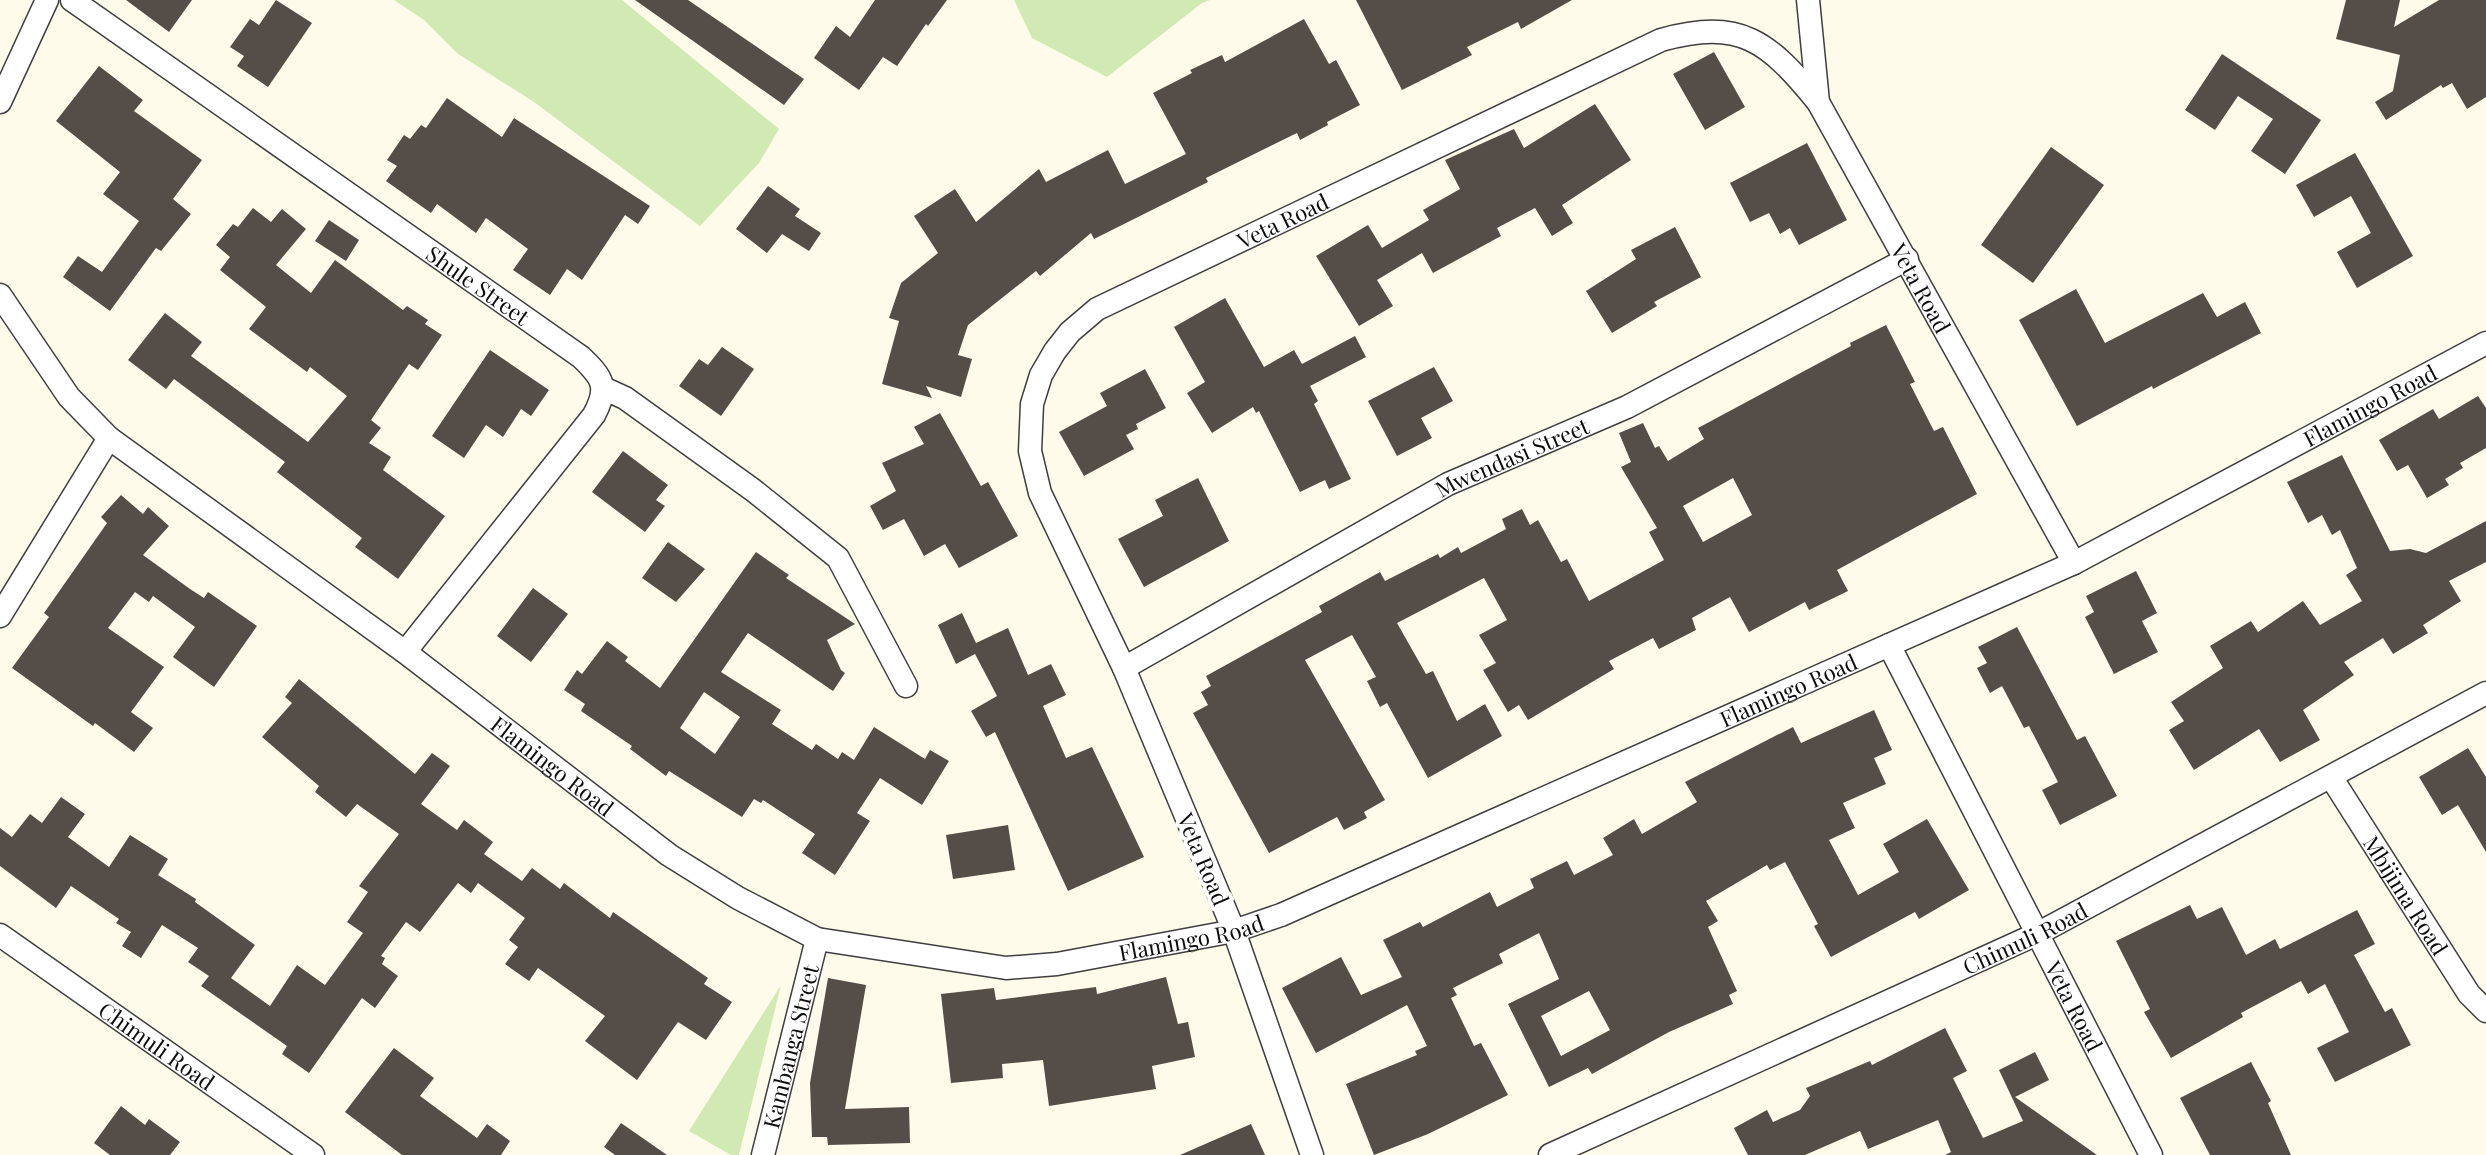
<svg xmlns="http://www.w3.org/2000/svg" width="2486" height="1155" viewBox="0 0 2486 1155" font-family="'Playfair Display',serif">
<rect width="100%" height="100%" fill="#fffbeb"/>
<!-- green -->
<path fill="#d1eab3" d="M394,0h228l157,129 -20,34 -59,63 -166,-124 -76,-48 -34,-34z
M1014,0h196l-8,3 -95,74 -75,-39z
M781,985l-42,170h-8l-42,-24z"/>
<!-- building -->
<path fill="#554d48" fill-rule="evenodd" d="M126,0h66l-23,32z
M276,0l36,23 -44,64 -31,-21 7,-10 -14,-9 20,-28 9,6z
M635,0h53l116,79 -20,26z
M875,0h72l-19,26 -2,-2 -29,42 -14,-9 -24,33 -45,-32 22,-32 14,11z
M1356,0h216l-51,29 -3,-7 -51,25 5,8 -70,35z
M2346,0h54l-6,27 45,-27h47v97l-19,12 -15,-26 -9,5 -2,-3 -55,35 -11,-18 18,-11 7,-36 -64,-16z
M1304,19l25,45 7,-4 24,45 -33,17 1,3 -28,15 -3,-7 -91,45 2,4 -114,57 -3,-6 -51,43 -4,-5 -68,54 -10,30 14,4 -11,38 -35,-11 6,12 -50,-14 17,-63 -10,-3 12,-35 37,-30 -24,-37 41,-27 21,33 63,-53 7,13 62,-32 17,34 61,-30 -33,-61 39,-20 -2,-3 32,-15 3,7z
M1714,52l31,55 -40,23 -32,-56z
M2222,54l99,66 -36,54 -34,-23 22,-32 -35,-23 -23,34 -30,-20z
M99,66l44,34 -9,11 68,49 -29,39 18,15 -30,37 -5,-3 -46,63 -47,-34 15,-21 24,16 37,-51 -36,-27 17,-22 -64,-51z
M447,98l55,39 12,-19 136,88 -12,18 -13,-9 -43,65 -15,-11 -17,26 -37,-25 15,-21 -42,-31 -10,15 -39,-29 -6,9 -45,-32 11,-15 -10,-6 17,-25 6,4 11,-14 5,3z
M1595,104l36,56 -69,45 11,18 -21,13 -17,-28 -38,20 4,8 -68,37 -11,-20 -45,27 16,26 -34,20 -43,-70 52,-31 14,23 47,-28 -6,-10 37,-21 -15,-29 69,-31 10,19z
M1807,143l40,77 -48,25 -9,-17 -10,6 -11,-21 -19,9 -20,-39z
M2051,147l53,38 -71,98 -52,-38z
M2355,153l58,103 -56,32 -20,-36 34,-19 -20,-37 -37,21 -18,-32z
M768,186l32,23 -5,7 26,17 -12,18 -27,-17 -15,19 -31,-24z
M253,208l18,14 11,-13 24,20 -30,36 35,28 24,-33 68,50 4,-4 21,14 -3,4 17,11 -24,35 -9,-6 -38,56 10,8 -12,15 22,14 -8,13 62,46 -47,63 -43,-32 7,-9 -85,-66 8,-10 -111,-83 -8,10 -38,-29 37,-47 37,29 -11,14 117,86 39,-46 -37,-29 -3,5 -58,-43 17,-22 -46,-37 10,-13 -14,-12 17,-21 5,3z
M329,220l30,20 -13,21 -31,-20z
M1675,227l26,50 -47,25 3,4 -45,27 -26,-42 50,-32 -5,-9z
M2076,289l29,54 98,-50 14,24 28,-15 16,31 -108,56 -1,-3 -75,40 -58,-106z
M1225,298l39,69 30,-17 8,14 53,-28 11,21 -56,29 8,15 -4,3 37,75 -22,10 -4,-9 -25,12 -41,-81 -3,2 -3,-6 -41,26 -25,-40 18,-11 -31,-55z
M1886,325l29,57 -5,2 24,47 9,-4 34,67 -140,76 11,21 -39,19 -4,-8 -56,30 -19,-35 -38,21 4,12 -37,19 -6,-11 -44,23 5,8 -86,51 -9,-15 -11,7 -25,-42 13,-7 -17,-28 28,-15 -23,-42 -87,45 29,51 7,-3 24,50 28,-17 17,32 -74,42 -41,-75 -7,4 -13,-26 9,-4 -24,-42 -47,25 80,140 -21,12 3,6 -23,12 -7,-13 -68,36 -76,-140 15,-8 -7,-13 10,-6 -5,-10 116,-64 -3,-6 61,-34 5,9 53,-27 2,4 18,-11 3,6 45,-24 -4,-10 20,-10 8,16 8,-5 23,42 6,-3 22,42 75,-41 -15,-28 8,-4 -36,-61 10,-5 -12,-29 24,-10 12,25 4,-2 9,15 36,-22 -6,-11 153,-82 -1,-3zM1733,478l19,37 -49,27 -20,-36z
M722,347l32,22 -33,47 -42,-30 20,-27 9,6z
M490,350l59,40 -18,26 -10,-7 -18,28 -17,-12 -22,33 -32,-22z
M1434,367l19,34 -32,17 11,20 -35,18 -29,-55z
M1145,369l21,39 -30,16 2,5 -12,6 8,14 -50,27 -25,-44 48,-26 -7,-13z
M2478,396l8,12v40l-26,15 3,5 -18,11 4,6 -22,13 -19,-33 -11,6 -18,-31 54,-31 6,10z
M940,413l41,73 7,-4 30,54 -59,32 -14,-24 -21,12 -20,-37 -21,11 -13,-24 26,-15 -14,-28 42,-19 -10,-17z
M623,451l45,34 -12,15 9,6 -20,26 -53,-40z
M2342,455l48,96 20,-2 16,4 60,-32v41l-37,19 12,20 -38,24 5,8 -35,21 -10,-16 -39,24 10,13 -51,35 17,30 -40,22 -21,-33 -65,41 -25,-40 15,-9 -13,-19 52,-34 -13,-22 41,-25 7,11 45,-31 17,24 42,-24 -16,-26 11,-7 -17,-38 -8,5 -10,-20 -14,8 -21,-41z
M1198,478l31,63 -85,46 -26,-48 45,-23 -8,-16z
M121,495l22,19 5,-7 21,19 -26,29 47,34 14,9 4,-6 49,34 -43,61 -41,-30 22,-30 -42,-31 -4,6 -14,-10 -27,36 56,39 -33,45 22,16 -19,24 -39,-29 -2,3 -81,-58 37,-51 -5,-4 63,-90 -6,-6z
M668,542l37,27 -29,33 -34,-24z
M756,552l33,23 -3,3 69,46 -28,16 14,30 4,3 -12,18 -85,-58 -27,39 60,38 -9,14 40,26 4,-6 22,15 4,-7 12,8 20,-33 51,32 5,-9 19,11 -27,44 -42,-27 -23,35 13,8 -35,54 -33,-22 13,-19 -52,-34 -2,3 -7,-4 -12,18 -73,-46 -3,5 -36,-27 2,-3 -51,-35 4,-7 -21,-14 13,-20 5,4 25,-33 21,16 -3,4 35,27zM704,692l36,25 -25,37 -35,-26z
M2136,571l21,42 -15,8 16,31 -44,22 -29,-57 9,-5 -8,-16z
M533,588l35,26 -37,48 -34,-26z
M962,613l14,30 32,-15 20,47 23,-11 15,31 -23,11 23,52 26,-11 52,110 -76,34 -73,-159 -9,5 -15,-26 26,-15 -22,-42 -19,10 -18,-39z
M2017,627l60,113 8,-4 32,60 -57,29 -18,-35 16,-8 -29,-56 -5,2 -22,-42 -12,7 -13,-25 10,-5 -9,-16z
M299,679l116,95 17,-21 18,13 -29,38 36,26 7,-10 29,22 -9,12 38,27 10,-13 28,21 4,-6 46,35 3,-6 95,66 -4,6 28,18 -26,38 -28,-18 -41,58 -52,-39 20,-25 -67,-48 -9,13 -24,-17 13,-17 -9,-7 16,-22 -47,-35 -7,10 -13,-10 -38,49 -14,-10 -25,34 4,2 -3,6 16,12 -23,32 -13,-10 -53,75 -27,-19 5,-8 -86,-60 8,-10 -21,-14 10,-14 -36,-23 -21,33 -19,-12 9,-14 -15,-9 3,-4 -48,-33 -15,22 -56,-42v-38l12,9 18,-23 12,9 19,-26 24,17 -17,23 41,30 21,-32 38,24 -10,16 38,24 -1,3 60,43 -24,33 39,28 27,-41 28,20 38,-52 -16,-11 21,-30 -9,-6 40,-52 -42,-30 -11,13 -31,-25 4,-6 -57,-49 30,-34 -7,-6z
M1874,710l18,40 -18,8 12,26 -43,19 12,25 -26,12 29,55 41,-23 -16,-28 44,-25 42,71 -50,29 -4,-7 -84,45 -17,-31 4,-2 -33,-62 -15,8 -3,-5 -61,36 12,20 -10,6 29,64 -8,4 4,9 -64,28 -77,42 -4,-6 -39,19 -41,-83 51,-25 -20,-46 -40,21 4,9 -50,25 4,7 -6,3 23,48 7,-3 27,52 -80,39 -54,21 -28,-71 71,-29 -2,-4 12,-5 -20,-41 -91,48 -34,-65 59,-31 20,38 41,-18 -19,-37 37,-18 3,5 67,-35 7,15 37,-19 -4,-9 37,-18 7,14 39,-20 -10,-17 31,-19 8,15 55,-32 -12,-20 108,-55 8,16zM1589,991l21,39 -49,26 -20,-40z
M2468,748l18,29v75l-28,-47 -16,10 -23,-38z
M1008,825l7,45 -62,9 -7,-44z
M2190,905l7,14 25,-12 24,48 29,-16 5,10 77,-39 18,34 -21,11 31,57 7,-4 19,37 -76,37 -18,-34 32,-16 -24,-48 -17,10 -7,-13 -60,32 2,4 -72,41 -27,-46 6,-3 -34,-68z
M1166,977l12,47 10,-2 7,35 -43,9 4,23 -107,17 -6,-46 -41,4 1,14 -52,5 -10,-89 53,-6 2,12 100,-13 1,7z
M828,978l38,7 -21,124 64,-2 1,36 -82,2 -1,-8h-15l-2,-54z
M1945,1028l22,43 -14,7 30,60 40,-17 -24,-51 36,-18 14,28 -34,17 82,58h-152l6,-3 -13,-32 -70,29 -8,-18 -55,24h-57l-14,-27 33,-18 6,12 27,-12 10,-14 -4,-8 64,-27 2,4z
M394,1048l40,30 -14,18 57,42 10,-14 23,17 -9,14h-99l-57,-43z
M2251,1062l20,39 -3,2 23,52h-81l-30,-57z
M121,1106l24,19 4,-6 31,23 -10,13h-60l-16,-12z
M621,1123l46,32h-52l-11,-8z
M1251,1124l14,31h-85z"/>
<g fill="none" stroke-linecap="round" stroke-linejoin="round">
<!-- street casing -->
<g stroke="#3f3f3f" stroke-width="25">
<g id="street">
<path id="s1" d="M72,0l509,357c22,21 28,30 13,58l-189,237"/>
<path d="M1808,0l10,102"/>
<path d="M0,102l47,-102"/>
<path id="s2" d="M0,295l69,102 40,41 296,214 264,203 69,43 79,41 189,29 51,-4 177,-33 47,-16 793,-352 412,-220"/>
<path d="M603,388l22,10 128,92 85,68 68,128"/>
<path d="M0,616l109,-178"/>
<path id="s3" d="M1889,645l262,510"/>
<path id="s4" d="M1124,668l324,-184 179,-77 280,-148"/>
<path id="s5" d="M2331,777l138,217 17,17"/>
<path id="s6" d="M0,935l313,220"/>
<path id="s7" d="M763,1155l54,-216"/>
<path id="s8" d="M1312,1155l-78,-224 -110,-263 -84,-175 -10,-42 2,-47 9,-29 14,-24 15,-19 27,-23 564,-269c80,-22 107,1 157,62l256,461"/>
<path id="s9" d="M1550,1155l487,-221 449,-241"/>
</g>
</g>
<!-- street -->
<use href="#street" stroke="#fff" stroke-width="22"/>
</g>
<g text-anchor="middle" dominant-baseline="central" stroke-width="8" stroke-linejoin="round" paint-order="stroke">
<!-- street labels -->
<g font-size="22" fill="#0c0c0c" stroke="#fff">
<text stroke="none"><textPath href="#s8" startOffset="1130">Veta Road</textPath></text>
<text stroke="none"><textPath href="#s1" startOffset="496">Shule Street</textPath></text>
<text stroke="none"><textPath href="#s8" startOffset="1946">Veta Road</textPath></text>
<text stroke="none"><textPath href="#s2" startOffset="2724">Flamingo Road</textPath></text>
<text stroke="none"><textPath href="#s4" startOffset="442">Mwendasi Street</textPath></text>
<text stroke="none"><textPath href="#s2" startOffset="2076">Flamingo Road</textPath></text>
<text stroke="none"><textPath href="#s2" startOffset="732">Flamingo Road</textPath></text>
<text transform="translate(1204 859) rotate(67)">Veta Road</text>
<text stroke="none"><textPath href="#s5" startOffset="140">Mbijima Road</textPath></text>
<text stroke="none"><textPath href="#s2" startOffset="1428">Flamingo Road</textPath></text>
<text stroke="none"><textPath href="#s9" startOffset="522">Chimuli Road</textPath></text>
<text stroke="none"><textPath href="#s3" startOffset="406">Veta Road</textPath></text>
<text stroke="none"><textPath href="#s6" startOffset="192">Chimuli Road</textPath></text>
<text stroke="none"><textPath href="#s7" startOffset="112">Kambanga Street</textPath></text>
</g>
</g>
</svg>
